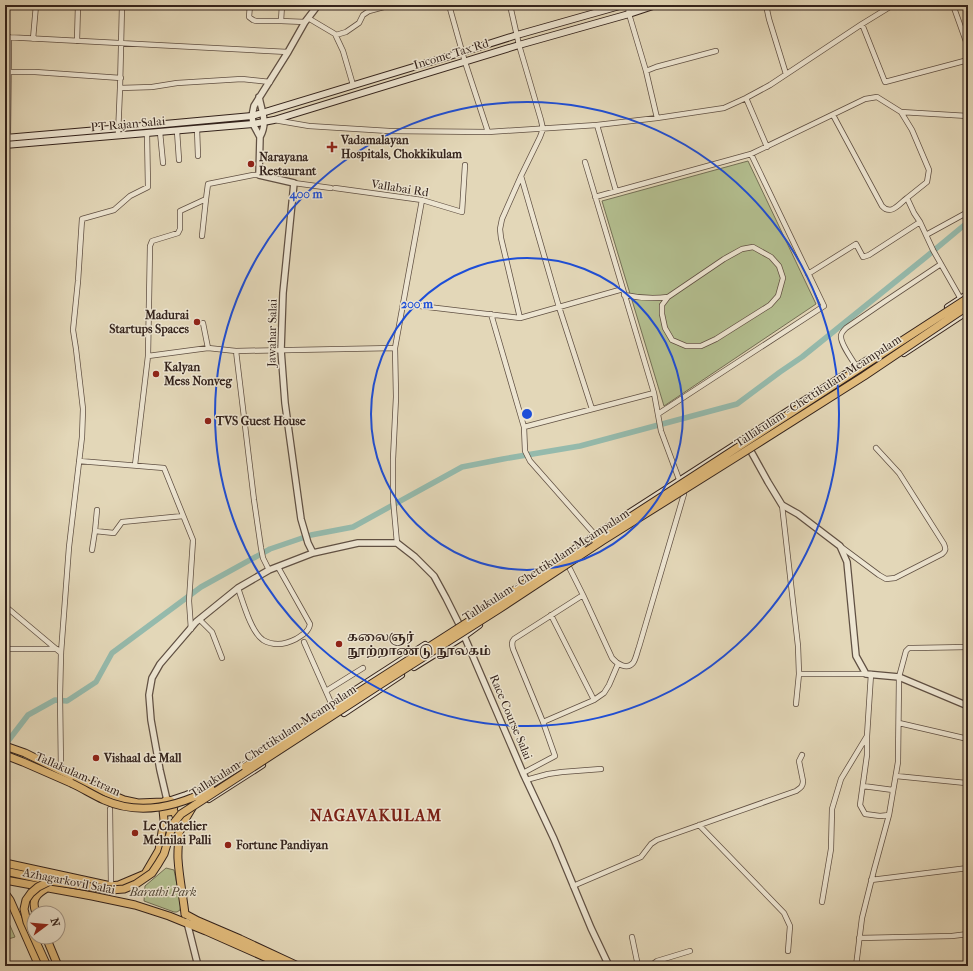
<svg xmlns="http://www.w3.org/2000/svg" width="973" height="971" viewBox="0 0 973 971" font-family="'IM FELL French Canon','Noto Serif Tamil',serif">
<rect width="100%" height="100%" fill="#e3d7b8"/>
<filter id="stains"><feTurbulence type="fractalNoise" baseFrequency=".005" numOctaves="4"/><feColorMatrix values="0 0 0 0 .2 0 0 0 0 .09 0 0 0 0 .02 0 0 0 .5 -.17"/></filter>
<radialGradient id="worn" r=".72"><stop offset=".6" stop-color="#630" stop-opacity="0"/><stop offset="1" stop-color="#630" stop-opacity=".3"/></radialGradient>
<!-- green -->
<path fill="#b3be8f" stroke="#747056" d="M748,161l68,143 -152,102 -62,-205z
M166,868l8,2 7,34 -1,6 -3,2h-3l-30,-11 1,-15z
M5,914l10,23 -10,3z"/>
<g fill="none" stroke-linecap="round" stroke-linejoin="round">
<!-- canal -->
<path stroke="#95baac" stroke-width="5.5" d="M5,745l23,-30 27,-15 12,1 29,-19 16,-29 89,-66 69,-38 41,-14 42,-8 109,-60 41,-8 77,-13 157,-42 43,-32 22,-15 124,-100 42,-35"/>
<!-- minor casing -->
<g stroke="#605043" stroke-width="6">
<path id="minor" d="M250,5l-1,12 4,3 3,1h25l24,1
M449,5l16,57 23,70
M510,5l9,40 22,75 2,9 -3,8 -19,39 -19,43 -2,10 1,9 19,80
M628,5l1,9 17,57 11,47
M766,5l3,14 17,55
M953,5l15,42
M308,18l27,16 8,17 10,34
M281,21l1,-16
M862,24l23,58 83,-22
M336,35l10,-3 13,-9 4,-8 6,-4 22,-6
M5,37l283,15
M33,39l3,-34
M77,41l1,-36
M646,71l10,-4 60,-16
M8,72h27l86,6
M120,88l32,-1 25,-4 65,-4 28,3
M746,98l21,49
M901,112l67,4
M833,115l49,91c9,10 17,-2 25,-8
M274,120l35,6 80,5 99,1 109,-7 60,-7 67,-10 22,-10 24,-13 92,-61 31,-19
M597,125l19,66
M197,129l1,27
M177,131l2,29
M160,132l3,31
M118,135l2,-47 2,-83
M8,138l1,-101
M585,162l69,231 7,38 19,51
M521,176l38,131 33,102
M294,183l37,5
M335,188l87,12 40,12 3,-47
M595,197l156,-43 114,-55 12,-2 24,15 11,18 17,40 -2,12 -20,16 7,15 6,9 13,28 29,51
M926,235l42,-23
M202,236l4,-37
M808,274l48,-30 7,13 6,-2 51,-33
M624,295c15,3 29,4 44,2l56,-38 18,-10 11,-2 18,10 8,9 4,12 -5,18 -8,9 -54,34 -15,7h-15l-14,-6 -7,-12 -3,-14v-9l6,-8
M403,304l117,14 103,-29
M491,314l33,113 130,-34
M203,323l5,25
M236,351l18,149 7,48 2,10 6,12
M148,356l60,-8 28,3 159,-3
M858,369c-4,-7 -18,-25 -17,-33 0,-3 3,-6 5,-8l38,-26 57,-38
M658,414l166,-108 -73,-152
M524,427l1,24 5,10 67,76
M79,461l85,7 29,72 -4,61 2,28
M135,465l13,-109 2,-110 2,-5 26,-8 2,-4v-18l26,-12 2,-15 45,-9h6
M782,505l16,141 1,28h67
M95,531l2,-21
M397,543l-4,-44v-40l3,-62 -1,-49 27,-148
M840,546l39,29 7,4 9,-1 47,-24c4,-3 4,-5 2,-10l-45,-71 -23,-25
M92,550l3,-19 19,2 8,-11 61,-6
M569,567l14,28 29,63c5,6 15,12 21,5 3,-4 4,-11 6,-16l45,-153 -2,-5
M238,588c5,14 13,44 25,52 5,3 10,4 15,4 7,0 12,-2 18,-5 6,-4 13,-7 14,-15l-32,-57
M583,595l-69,44c-3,3 -2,6 -1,10l30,73 51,-22 10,-7 5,-8 9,-21
M5,606l56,47
M551,615l43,85
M200,620l12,12 10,26
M304,642l28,63
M5,649h52
M326,691l37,-23
M796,704l3,-30
M899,723l69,16
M867,736v19l-7,50 5,9 15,2 9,-1
M61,770l-1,-74 1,-43 8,-106 13,-110 1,-28 -7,-60 -3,-19 5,-49 4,-62 32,-9 16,-14 18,-9 -1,-54
M523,773l32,-17 -12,-34
M896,776l70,7v33l2,11
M526,780l22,-6 14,-2 39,-3
M863,786l30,4
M110,809l1,77
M699,825l85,88 6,13 -2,25
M871,880l97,-12
M573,886l68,-29 10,-13 6,-4 139,-49c4,-3 7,-4 7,-10l-4,-20 3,-6
M822,902l9,-53 1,-40 9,-30 26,-43 4,-62
M632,937l6,29
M859,938l93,-2 16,-2
M653,966v-2l4,-3 33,-10
M856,966l6,-48 12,-48 15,-55 9,-53 1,-85 7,-26 3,-3h4l55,-1"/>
</g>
<!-- tertiary casing -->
<g stroke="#605043" stroke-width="8">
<path id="tertiary" d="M259,97c3,16 9,25 1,40
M748,446l20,36 14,23 16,9 42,32 7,16 9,94 10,18 33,3 69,29
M313,553l-5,-10 -7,-24 -16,-116 -4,-53 2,-57 11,-110 -35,-8 1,-38 -7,-13 -1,-8 2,-10 34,-54 17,-30 13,-17
M167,800l-7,-30 -9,-50 -2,-25 3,-17 8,-14 36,-42 42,-34 31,-18 44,-17 45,-10h39l18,14 19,19 12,22 13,26 64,149 31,66 37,89 18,38
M187,922l11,44"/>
</g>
<!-- secondary casing -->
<g stroke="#34231c" stroke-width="8">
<path id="secondary" d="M5,138l105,-9 142,-13 211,-64 54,-17 106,-30
M5,145l248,-21 21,-4 245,-75 110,-31 27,-9
M948,307l20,-13
M904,353l64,-42
M567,554l28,-19 272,-175
M414,667l50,-31 15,-11
M344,713l57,-38
M315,716l110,-71
M209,799l53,-34
M171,800l15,-5 23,-9 39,-24"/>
</g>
<!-- primary casing -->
<g stroke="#34231c" stroke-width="9">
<path id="primary" d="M5,746l20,7 75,37 24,10 14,3 25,-1
M162 806a6 6 0 1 1 12 0a6 6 0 1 1-12 0Z
M173,810c10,15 4,33 5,49 1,18 5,37 7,55
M180,831l3,-8 9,-15
M5,863l106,23 8,-1 26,-11 14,-24 5,-30 -1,-10
M5,880l87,16 43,9 34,11 37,15 79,35
M5,893l5,7 29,66
M36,913c-5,-13 0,-19 11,-25
M185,914l13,7 42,18 58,27
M46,937l12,29"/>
</g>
<!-- trunk casing -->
<g stroke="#34231c" stroke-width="9">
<path id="trunk" d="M5,755l18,7 48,21
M5,871l45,10"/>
</g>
<!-- minor -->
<use href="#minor" stroke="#ede5d1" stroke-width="4.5"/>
<!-- tertiary -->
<use href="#tertiary" stroke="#ede5d1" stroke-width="5.5"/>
<!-- secondary -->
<use href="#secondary" stroke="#ede5d1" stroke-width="6"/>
<!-- primary -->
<use href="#primary" stroke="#e2bc7c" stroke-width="7"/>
<!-- trunk -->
<use href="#trunk" stroke="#e2bc7c" stroke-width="7"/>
<!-- trunk-bridge casing -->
<g stroke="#34231c" stroke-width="9" stroke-linecap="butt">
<path id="trunk-bridge" d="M595,540l373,-242
M245,767l56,-38 170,-109 50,-34 61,-37
M71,783c11,5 22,12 33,17 36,16 73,7 107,-11
M47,966l-20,-44 -3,-13 2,-9 5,-7 7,-6 12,-6 61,9 13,-1 12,-5 16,-11 6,-9 6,-10 9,-30 8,-10 200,-130 118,-75 103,-68 150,-94 112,-71 104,-70"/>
</g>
<!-- trunk-bridge -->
<use href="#trunk-bridge" stroke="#e2bc7c" stroke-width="7"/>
</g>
<!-- distance rings -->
<g fill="none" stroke="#1d4ed8" stroke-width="2">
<circle cx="527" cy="414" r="156"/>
<circle cx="527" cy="414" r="312"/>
</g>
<!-- markers -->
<g fill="#8f2418" stroke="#ede5d1" stroke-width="1.5">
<path d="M330 141h4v4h4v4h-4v4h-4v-4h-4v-4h4z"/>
<circle cx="251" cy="164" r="4"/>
<circle cx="197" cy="322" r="4"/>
<circle cx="156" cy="374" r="4"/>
<circle cx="208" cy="421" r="4"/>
<circle cx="339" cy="644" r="4"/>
<circle cx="96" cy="758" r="4"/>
<circle cx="135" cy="833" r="4"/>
<circle cx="228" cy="845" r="4"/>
</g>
<g text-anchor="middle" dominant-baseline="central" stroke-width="3" stroke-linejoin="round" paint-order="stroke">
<!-- street labels -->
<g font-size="12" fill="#34231c" stroke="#ede5d1">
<text transform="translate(451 54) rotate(-17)">Income Tax Rd</text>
<text transform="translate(128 124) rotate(-5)">PT Rajan Salai</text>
<text transform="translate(400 188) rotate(9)">Vallabai Rd</text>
<text transform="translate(272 333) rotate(-89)">Jawahar Salai</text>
<text transform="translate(818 391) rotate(-33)">Tallakulam - Chettikulam Meampalam</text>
<text transform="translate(546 565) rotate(-33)">Tallakulam - Chettikulam Meampalam</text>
<text transform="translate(511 717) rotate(67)">Race Course Salai</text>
<text transform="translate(273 741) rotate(-33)">Tallakulam - Chettikulam Meampalam</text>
<text transform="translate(78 774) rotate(24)">Tallakulam Etram</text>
<text transform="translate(69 881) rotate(11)">Azhagarkovil Salai</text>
</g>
<!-- poi labels -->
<g font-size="12" font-weight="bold" fill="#34231c" stroke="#ede5d1" text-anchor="start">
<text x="341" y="140">Vadamalayan<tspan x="341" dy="14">Hospitals, Chokkikulam</tspan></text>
<text x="259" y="157">Narayana<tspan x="259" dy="14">Restaurant</tspan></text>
<text x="189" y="315" text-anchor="end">Madurai<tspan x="189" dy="14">Startups Spaces</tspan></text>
<text x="164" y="367">Kalyan<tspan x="164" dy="14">Mess Nonveg</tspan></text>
<text x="216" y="421">TVS Guest House</text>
<text x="347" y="637">கலைஞர்<tspan x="347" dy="14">நூற்றாண்டு நூலகம்</tspan></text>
<text x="104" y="758">Vishaal de Mall</text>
<text x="143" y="826">Le Chatelier<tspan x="143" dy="14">Melnilai Palli</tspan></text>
<text x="236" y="845">Fortune Pandiyan</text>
</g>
<!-- park labels -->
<g font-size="12" font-style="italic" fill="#544a39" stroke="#ede5d1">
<text x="163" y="892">Barathi Park</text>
</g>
<!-- district labels -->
<g font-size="16" font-weight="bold" letter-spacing="1" fill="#7a1f14" stroke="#ede5d1">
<text x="376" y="815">NAGAVAKULAM</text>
</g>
</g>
<circle cx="527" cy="414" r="6" fill="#1d4ed8" stroke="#ede5d1" stroke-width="2"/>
<g font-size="12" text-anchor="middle" font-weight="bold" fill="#1d4ed8" stroke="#ede5d1" stroke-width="3" stroke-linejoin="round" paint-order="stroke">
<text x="306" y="198">400 m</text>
<text x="417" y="308">200 m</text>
</g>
<!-- margin -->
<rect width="973" height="971" fill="none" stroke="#e3d7b8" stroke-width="20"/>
<rect x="6" y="6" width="961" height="959" fill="none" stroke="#34231c" stroke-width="2"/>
<rect x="10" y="10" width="953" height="951" fill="none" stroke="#34231c"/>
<!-- north arrow -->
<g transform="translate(46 925) rotate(74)"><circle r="19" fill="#ede5d1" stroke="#a39789"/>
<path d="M0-3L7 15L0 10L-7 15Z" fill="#8f2418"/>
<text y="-6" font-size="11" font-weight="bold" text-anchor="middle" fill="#34231c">N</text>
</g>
<rect width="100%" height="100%" filter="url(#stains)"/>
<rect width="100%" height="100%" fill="url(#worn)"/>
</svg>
